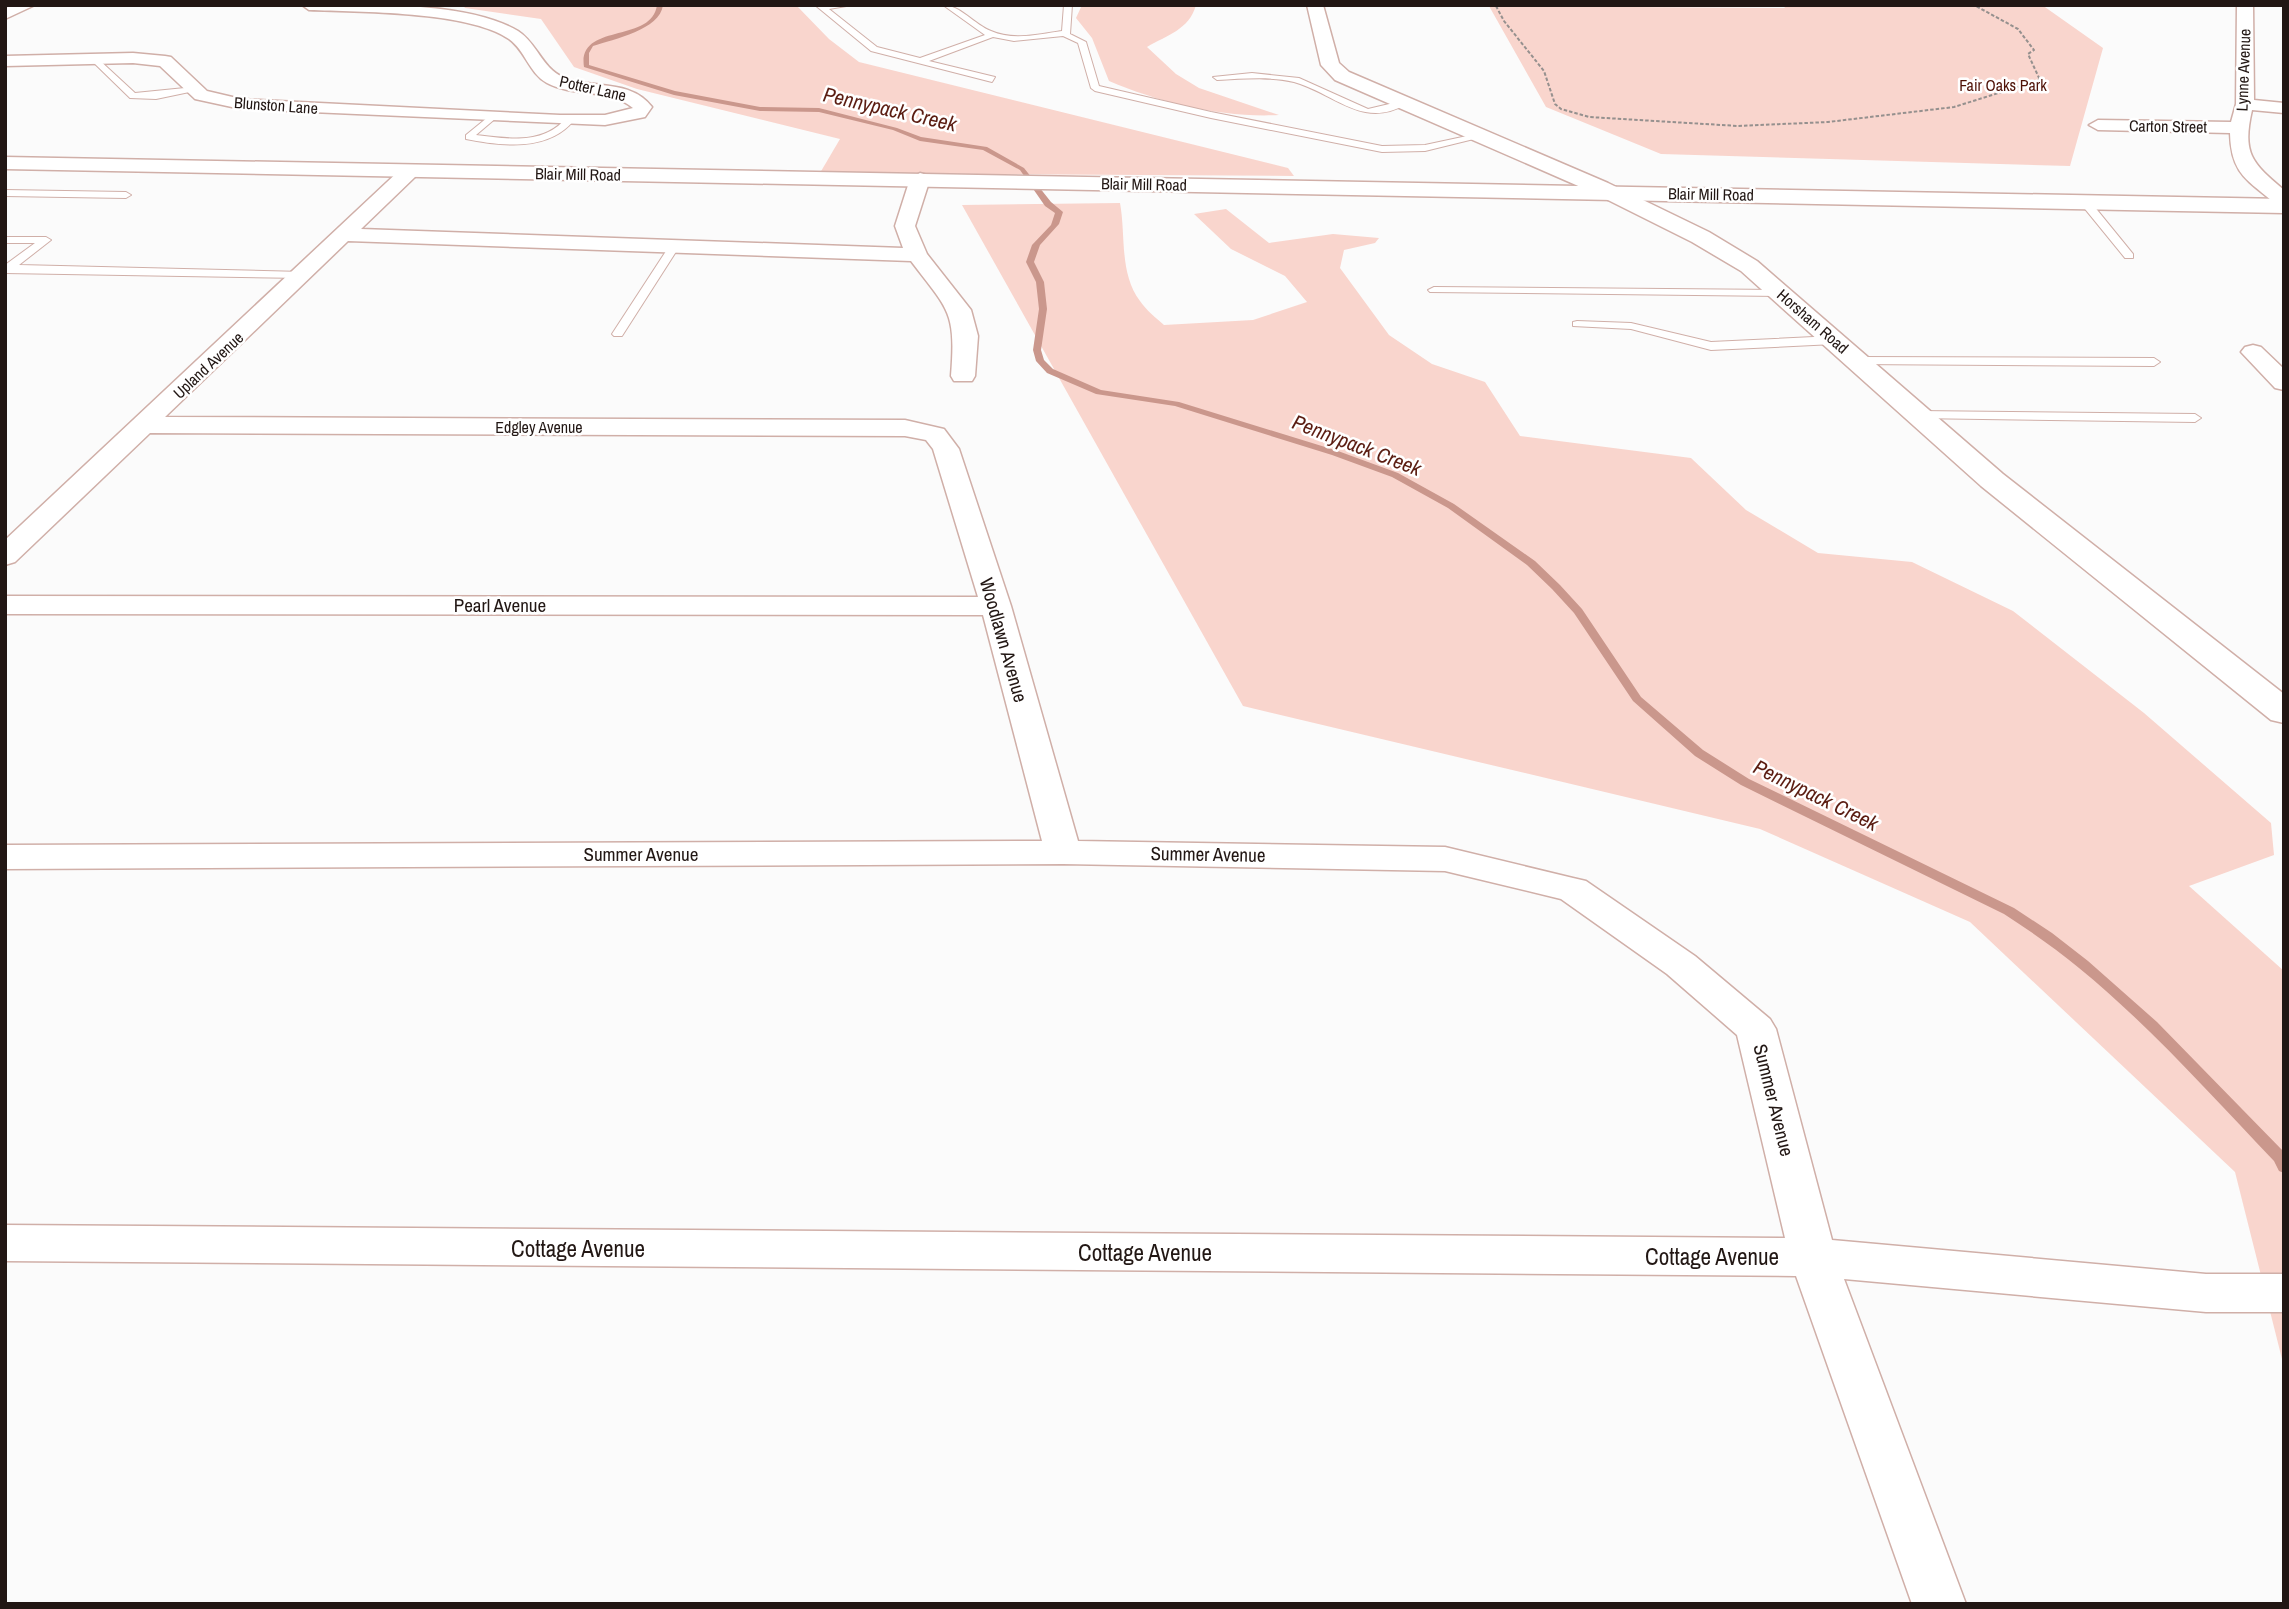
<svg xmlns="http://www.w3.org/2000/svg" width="2289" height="1609" viewBox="0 0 2289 1609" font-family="'Archivo Narrow',sans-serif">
<rect width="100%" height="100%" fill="#fbfbfb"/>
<!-- green -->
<path fill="#f9d5cd" d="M463,5h333l33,34 30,23 429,106 6,8 -474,-3 20,-34 -203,-50 -63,-22 -33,-48 -76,-11z
M1082,5h114c-7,25 -29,30 -49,42l29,27 23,14 80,27c-57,3 -118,-12 -170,-34l-17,-43 -16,-20z
M1783,5h259l61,43 -33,118 -409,-12 -115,-47 -57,-101 296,2z
M1120,203c6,33 -1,70 20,98 6,9 16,17 24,24l89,-5 54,-18 -22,-26 -54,-27 -37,-35 32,-5 43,34 64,-9 46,4 -4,5 -31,7 -4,18 49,67 43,29 53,18 35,54 171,22 55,52 72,43 94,9 101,49 131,102 127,110 3,32 -85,31 95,85v396l-49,-195 -265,-250 -210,-93 -517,-123 -281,-501z"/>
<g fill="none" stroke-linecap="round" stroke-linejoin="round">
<!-- stream -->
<path fill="#ca978c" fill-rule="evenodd" d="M657,5h6c-3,25 -49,34 -70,41l-4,7v12l86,26 85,16 59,1 78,20 24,9 66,10 37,21 27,34 12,10 -4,12 -19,21 -6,17 10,20 3,27 -6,41 3,10 9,9 48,21 78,12 159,49 60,22 56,31 81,57 25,24 22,24 59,88 62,53 46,29 265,129 38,25 36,28 69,61 127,130v21l-5,-2 -5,-10c-63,-66 -124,-135 -195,-193 -24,-20 -49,-37 -75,-54l-263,-129 -46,-29 -62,-55 -59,-88 -22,-24 -25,-24 -79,-57 -56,-31 -60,-22 -157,-49 -79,-12 -49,-21 -11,-12 -3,-11 6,-41 -3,-27 -10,-20 6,-17 19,-20 4,-12 -10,-7 -25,-36 -37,-20 -63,-9 -27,-11 -74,-18 -59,-1 -86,-16 -90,-28c-7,-45 68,-23 73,-62z"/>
<!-- service casing -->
<g stroke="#d0afa8" stroke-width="2">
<path id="service" d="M815,5h37l-23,4 48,38 43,11 65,-23 -42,-30c17,0 32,20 48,26 22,10 49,3 71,0l2,-26h8l-2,29 16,8 13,44 112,26 171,34 43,-1 56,-12 5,3 -61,15 -43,1 -171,-34 -116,-27 -4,-3 -13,-45 -15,-7 -49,5 -21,-4 -64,24 66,16 -3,5 -121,-31z
M96,57l39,36 60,-6 4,3 -43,9 -26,-1 -37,-36z
M1252,73l47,5 69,31 34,-8 4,3c-43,26 -72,-11 -112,-22 -24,-6 -52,-3 -77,-2l-4,-3z
M493,113l3,5 -20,17c32,4 68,10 90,-17l8,2c-25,32 -73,26 -108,19v-4z
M5,190l121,2 5,3 -5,3 -121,-2z
M2081,200h8l44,54v4h-8l-44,-54z
M5,237h41l5,3 -32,25 284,7 5,3 -5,3 -298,-5v-8l30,-22h-30z
M670,245l9,2 -57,89h-8l-2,-2z
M1434,287l347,3 6,3 -6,3 -351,-4 -2,-2z
M1577,321l54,2 80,19 123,-6 6,4 -6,4 -123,6 -80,-21 -58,-3v-4z
M1858,357l296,1 6,4 -6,4 -300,-2v-6z
M1918,411l277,3 6,4 -6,4 -281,-4 -2,-3z"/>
</g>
<!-- minor casing -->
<g stroke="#d0afa8" stroke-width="3">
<path id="minor" d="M14,5h21l-30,14v-11z
M302,5c61,0 163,-5 216,26 19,12 24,37 45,46 29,13 67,1 89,30l-7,10 -40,8 -364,-16 -46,-10 -35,-33 -27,-3 -128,3v-10l128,-3 32,3 6,1 36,34 34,8 319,16h45l28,-7c-25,-21 -58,-10 -86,-25 -18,-10 -22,-33 -38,-44 -41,-28 -150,-27 -200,-29z
M2237,5h16l1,95 30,3v10l-32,-3c-10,44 0,53 32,80v17l-7,-2c-29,-25 -46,-30 -47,-72l-132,-3 -9,-5 9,-5 133,2 5,-18z
M409,166l10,6 -3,4 -55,53 542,19 -8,-22 15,-47 10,-6 7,2 3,4 -15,47 12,28 44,56 7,26 -3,40 -3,5h-18l-3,-5c5,-65 -2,-65 -40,-115l-563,-20 -183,176 740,3 39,9 15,20 52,157 67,235 367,6 128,31 13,3 109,75 75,63 6,10 56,211 374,34h78v38h-78l-362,-33 122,325h-54l-116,-328 -1791,-15v-36l1780,13 -48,-203 -70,-61 -106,-75 -116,-28 -382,-7 -1058,5v-24l1037,-4 -59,-226 -978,-1v-18l973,1 -45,-148 -7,-9 -21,-4 -755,-3 -135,129 -10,3v-25l397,-372z
M2253,345l8,2 23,22v21l-9,-2 -34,-36 4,-5z"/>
</g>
<!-- tertiary casing -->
<g stroke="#d0afa8" stroke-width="3">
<path id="tertiary" d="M1307,5h16l16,58 10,9 259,111 101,49 48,29 246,213 281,220v29l-13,-3 -290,-234 -240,-215 -49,-29 -100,-50 -257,-112 -14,-15z"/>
</g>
<!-- secondary casing -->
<g stroke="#d0afa8" stroke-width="3">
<path id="secondary" d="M5,157l2279,42v14l-2279,-44z"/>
</g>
<!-- path -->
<path stroke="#95908e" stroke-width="2" stroke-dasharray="3.5 2" stroke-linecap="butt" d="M1496,6l8,15 40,50 11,33 6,5 28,8 149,9 90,-4 126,-15 86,-27 -12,-26 6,-4 -16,-21 -44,-24"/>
<!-- service -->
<use href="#service" fill="#fff" fill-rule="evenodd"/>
<!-- minor -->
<use href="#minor" fill="#fff" fill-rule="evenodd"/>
<!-- tertiary -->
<use href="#tertiary" fill="#fff" fill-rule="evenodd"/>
<!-- secondary -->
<use href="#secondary" fill="#fff" fill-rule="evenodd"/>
</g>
<g text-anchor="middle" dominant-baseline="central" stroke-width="5" stroke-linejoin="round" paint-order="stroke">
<!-- far-street labels -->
<g font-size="16" fill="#221714" stroke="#fff">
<text transform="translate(2243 70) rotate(-88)">Lynne Avenue</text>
<text transform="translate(593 88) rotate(13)">Potter Lane</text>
<text transform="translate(276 105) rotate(4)">Blunston Lane</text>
<text transform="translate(2168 126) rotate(1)">Carton Street</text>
<text transform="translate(578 174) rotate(1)">Blair Mill Road</text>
<text transform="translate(1144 184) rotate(1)">Blair Mill Road</text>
<text transform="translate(1711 194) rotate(1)">Blair Mill Road</text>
<text transform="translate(1813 321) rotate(41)">Horsham Road</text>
<text transform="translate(208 365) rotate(-43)">Upland Avenue</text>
<text x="539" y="427">Edgley Avenue</text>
</g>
<!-- far-park labels -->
<g font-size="16" fill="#4f1207" stroke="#fff">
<text x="2003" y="85">Fair Oaks Park</text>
</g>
<!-- street labels -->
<g font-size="19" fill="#221714" stroke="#fff">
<text x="500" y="605">Pearl Avenue</text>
<text transform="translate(1004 640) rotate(74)">Woodlawn Avenue</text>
<text x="641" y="854">Summer Avenue</text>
<text transform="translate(1208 854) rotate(1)">Summer Avenue</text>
<text transform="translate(1774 1100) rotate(76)">Summer Avenue</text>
</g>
<!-- water labels -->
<g font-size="21" font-style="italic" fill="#5b1d12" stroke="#fff">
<text transform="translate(890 109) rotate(13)">Pennypack Creek</text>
<text transform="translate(1357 445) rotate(21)">Pennypack Creek</text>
<text transform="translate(1816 795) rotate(26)">Pennypack Creek</text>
</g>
<!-- near-street labels -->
<g font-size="23" fill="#221714" stroke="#fff">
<text x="578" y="1248">Cottage Avenue</text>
<text x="1145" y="1252">Cottage Avenue</text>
<text x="1712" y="1256">Cottage Avenue</text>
</g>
</g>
<!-- border -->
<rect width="2289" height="1609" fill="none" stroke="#221714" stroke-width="14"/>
</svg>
